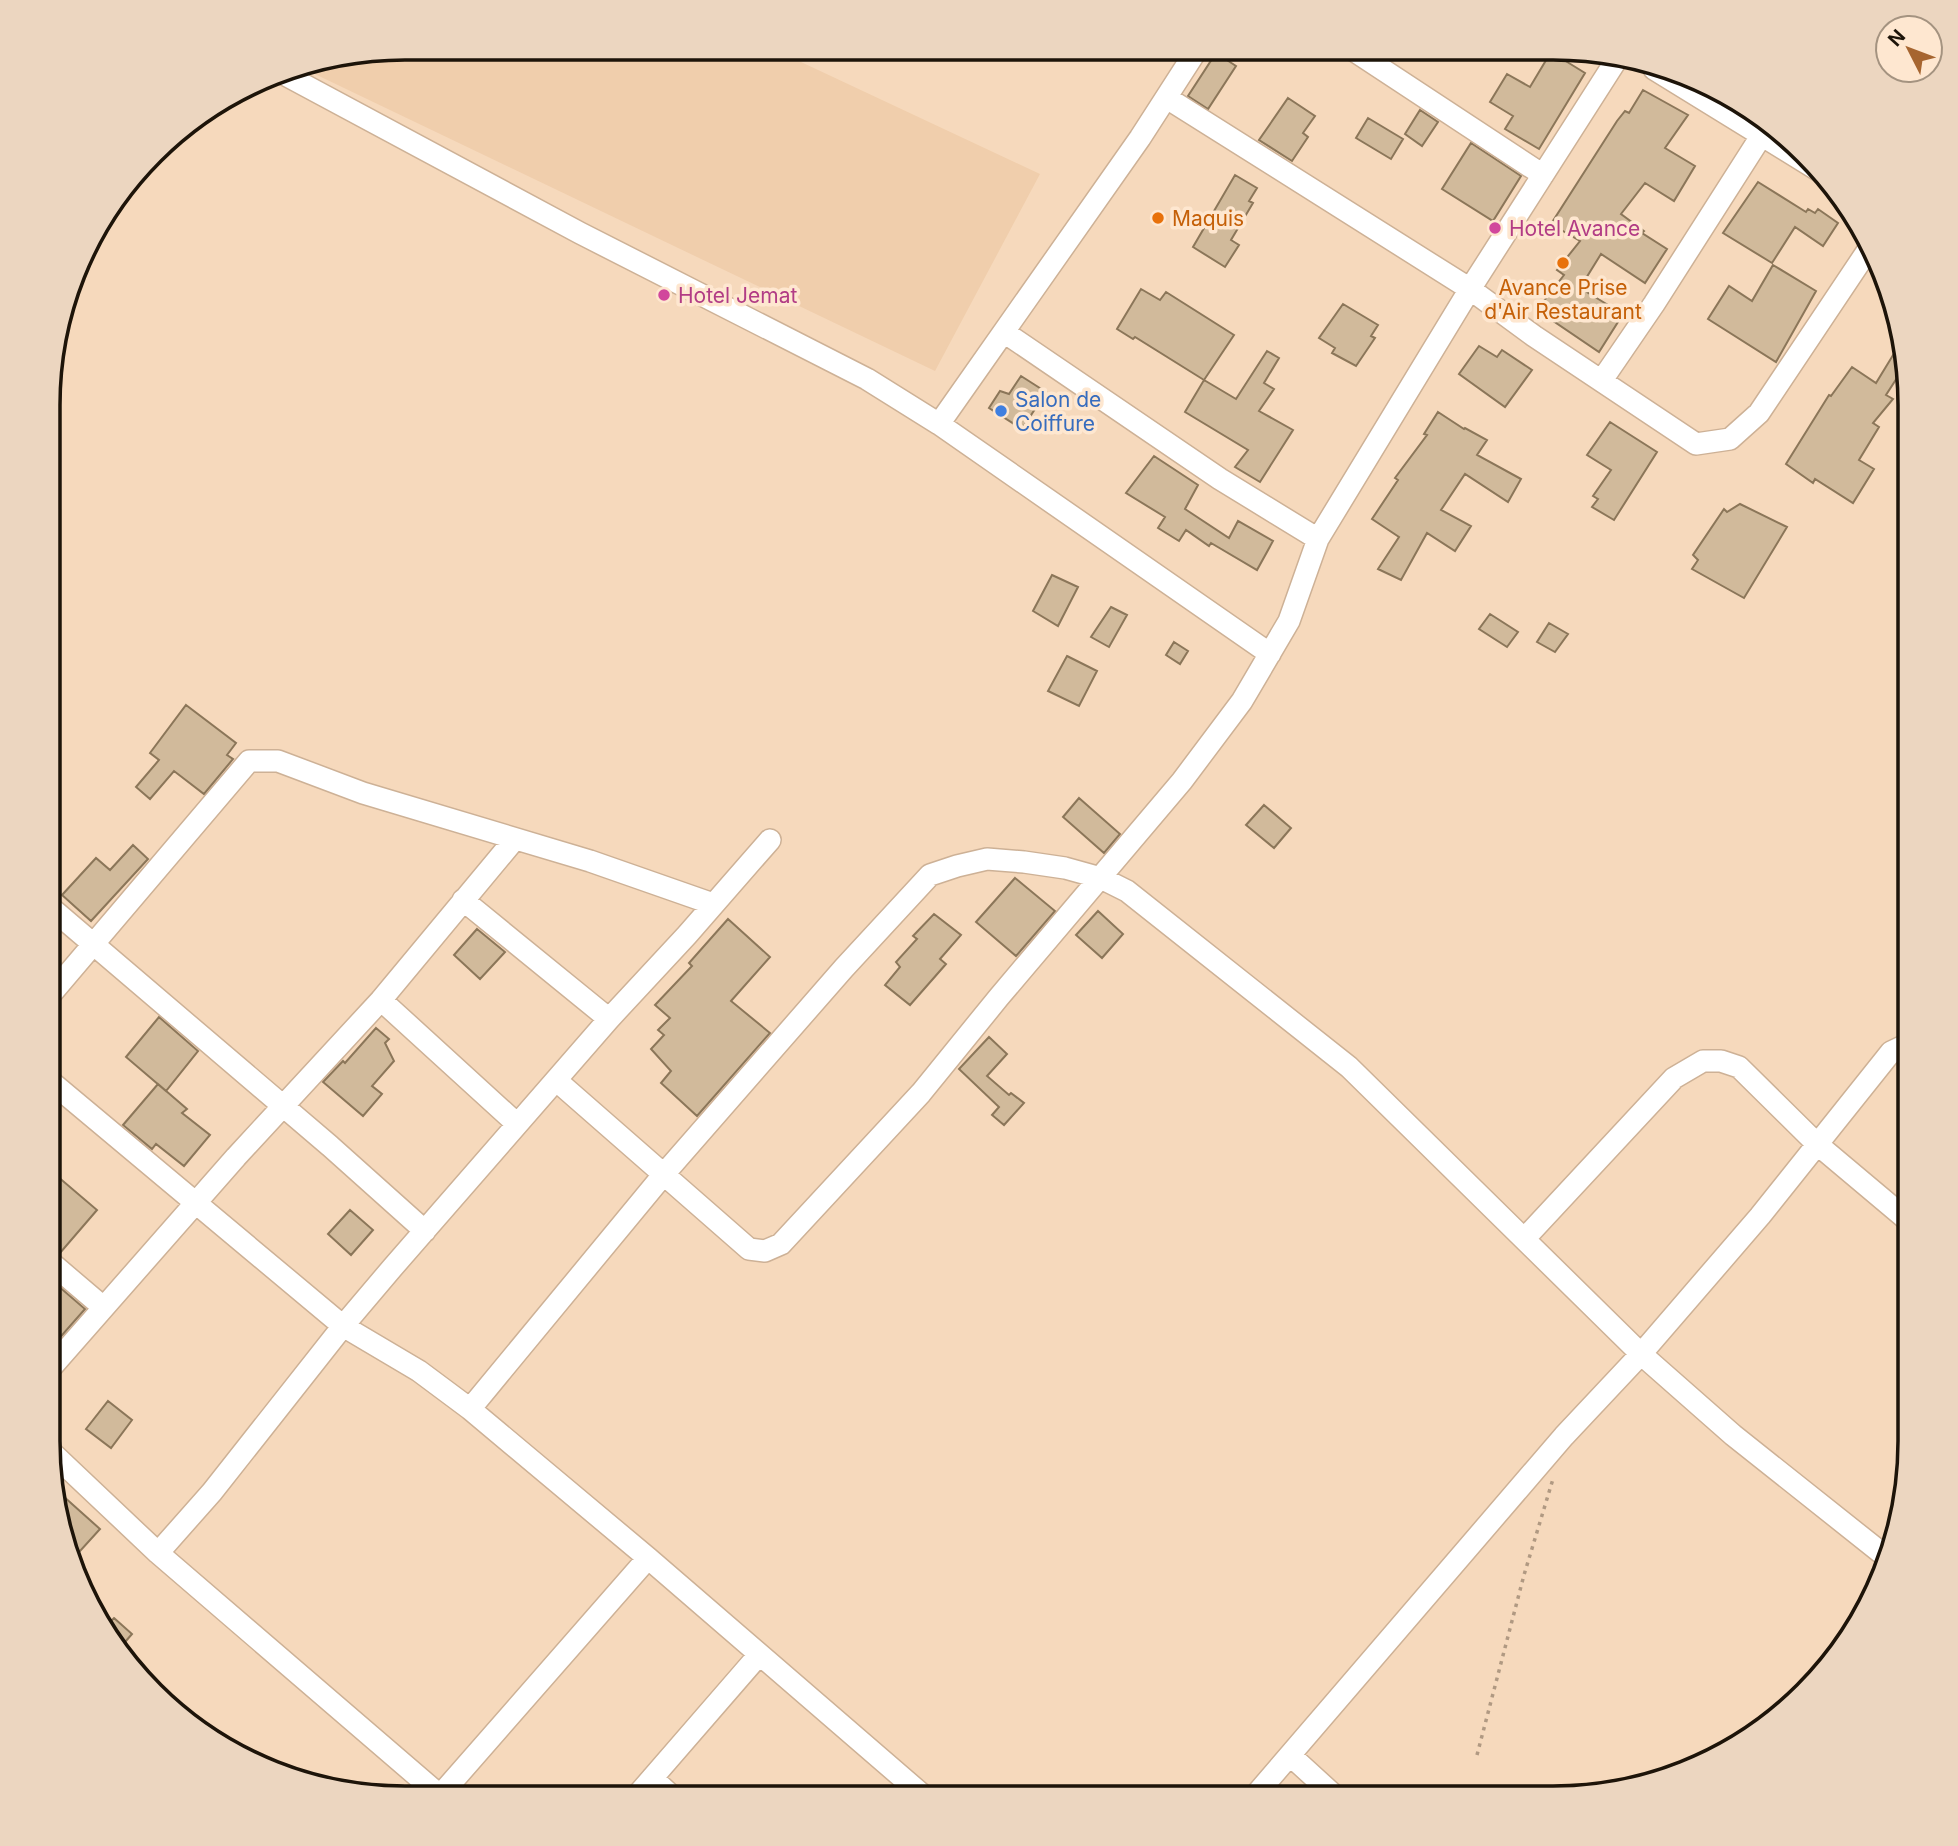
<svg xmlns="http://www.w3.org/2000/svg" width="1958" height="1846" viewBox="0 0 1958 1846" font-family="Inter,sans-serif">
<rect width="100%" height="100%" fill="#f6d9bc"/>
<!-- built -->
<path fill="#f0ceac" d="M405,47h364l271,127 -105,197 -639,-306z"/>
<!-- building -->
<path fill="#d1ba9b" stroke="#8b7659" stroke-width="2" d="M1551,52l34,21 -46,76 -34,-20 8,-13 -23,-14 17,-28 23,13z
M1216,53l20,13 -28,43 -20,-13z
M1643,90l45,25 -23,33 30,18 -21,35 -29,-18 -24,31 23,17 -2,2 25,16 -22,34 -44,-29 -21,34 43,26 -24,38 -62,-42 27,-35 -7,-5 23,-29 -29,-17 66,-103 8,-10 4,2z
M1288,98l27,18 -12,17 5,4 -16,24 -33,-21z
M1420,110l18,12 -16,24 -17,-12z
M1368,118l35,21 -12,20 -35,-21z
M1471,143l50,33 -28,45 -51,-32z
M1235,175l22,13 -8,13 4,2 -22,37 8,5 -14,22 -32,-20z
M1758,182l48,30 2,-3 7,4 3,-4 20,14 -15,23 -28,-19 -23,36 -49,-30z
M1773,265l43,26 -40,71 -68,-43 21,-33 23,15z
M1141,289l19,11 6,-8 68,43 -30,45 -69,-43 -2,2 -16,-10z
M1343,304l35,21 -7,11 4,2 -19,28 -24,-13 3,-5 -16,-10z
M1901,342l5,22 -20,31 7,4 -20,24 6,4 -20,33 15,9 -21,34 -38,-24 -2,4 -27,-19 43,-69 2,1 21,-29 24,16z
M1479,346l18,11 5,-7 30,20 -27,37 -46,-33z
M1267,351l12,7 -15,25 10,6 -15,22 34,19 -33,52 -25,-15 13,-17 -63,-38 19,-32 32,19z
M1021,376l25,16 -24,37 -33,-21 11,-17 9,3z
M1438,412l26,17 1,-1 22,12 -10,15 44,24 -13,23 -43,-28 -24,36 30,16 -16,25 -28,-18 -26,47 -23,-11 21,-32 -27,-18 26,-39 -3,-2 32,-43 -3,-1z
M1610,422l47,30 -43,68 -22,-13 6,-8 -5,-3 18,-26 -24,-15z
M1154,456l44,29 -13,24 44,29 9,-17 35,20 -16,29 -46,-27 -2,3 -23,-16 -7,11 -21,-13 7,-11 -39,-24z
M1740,504l47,23 -43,71 -52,-29 6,-9 -5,-5 31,-46 3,3z
M1052,575l26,12 -20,39 -25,-15z
M1111,607l16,8 -18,32 -18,-10z
M1490,614l28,18 -11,15 -28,-18z
M1549,623l19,11 -13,18 -18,-10z
M1174,642l14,9 -8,13 -14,-9z
M1067,656l30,15 -18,35 -31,-15z
M186,705l50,38 -9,12 6,4 -29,35 -30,-23 -24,28 -14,-12 23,-27 -9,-7z
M1079,798l41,36 -16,19 -41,-36z
M1264,805l27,23 -17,20 -28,-23z
M133,845l15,14 -57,62 -29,-26 34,-37 14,12z
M1015,878l40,33 -39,45 -40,-34z
M1098,911l25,23 -21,24 -26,-23z
M934,914l27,21 -21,24 6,5 -36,41 -25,-20 15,-18 -4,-5 21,-23 -4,-3z
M728,919l42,38 -39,44 39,32 -73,83 -36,-33 10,-12 -20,-22 13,-14 -6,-5 12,-12 -15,-13 37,-39 -3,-3z
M477,929l28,23 -25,27 -26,-24z
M159,1017l39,34 -32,40 -40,-34z
M376,1028l13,11 -4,4 9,18 -22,25 10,8 -19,22 -40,-34 20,-21 2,2z
M989,1037l18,17 -20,22 22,19 2,-2 13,10 -20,22 -12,-10 7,-8 -40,-38z
M158,1084l29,25 -5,4 28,22 -26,31 -28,-22 -4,5 -29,-24z
M50,1170l47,40 -37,43 -11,-5z
M350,1210l23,20 -22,25 -23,-21z
M49,1278l36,31 -36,41z
M108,1401l24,19 -21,28 -25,-19z
M53,1487l47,42 -29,32 -12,-51z
M114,1618l18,16 -13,15 -14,-22z"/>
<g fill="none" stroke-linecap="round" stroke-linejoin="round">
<!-- minor casing -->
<g stroke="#cdb196" stroke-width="24">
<path id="minor" d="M1350,48l193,127
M1654,69l172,106
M280,72l300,161 287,146 72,45 331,230
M1167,98l303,191 64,47 162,108 34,-5 29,-26 111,-166
M1004,332l216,147 98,60
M1602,380l52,-76 113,-177
M939,424l201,-286 58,-90
M463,900l146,119
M51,908l279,238 95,85
M51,994l198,-233h29l85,32 227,68 123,43
M381,1000l136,124
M50,1081l293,245 76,45 51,38 178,149 278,240
M557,1081l192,168 16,2 16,-7 140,-151 78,-96 183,-216 60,-80 47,-80 29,-82 152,-250 147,-230
M1525,1238l149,-160 29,-17h18l18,6 78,77 94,79
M49,1261l54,46
M48,1371l188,-214 145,-157 133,-160
M470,1409l194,-235 180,-206 86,-93 27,-9 30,-7 37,3 41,6 36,10 26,13 222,176 292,287 92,81 156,124
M48,1449l110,104 286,246
M158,1553l54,-61 131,-166 50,-59 216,-248 78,-84 83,-95
M1291,1756l46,42
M652,1778l23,21
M1253,1798l311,-362 77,-82 119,-138 131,-164 19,-9
M437,1799l211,-241
M634,1799l124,-143"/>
</g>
<!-- path -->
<path stroke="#b09982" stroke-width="3.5" stroke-dasharray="3.5 5" stroke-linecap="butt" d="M1477,1755l47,-180 29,-96"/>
<!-- minor -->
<use href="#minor" stroke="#fff" stroke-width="21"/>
</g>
<!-- markers -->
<g fill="#e8710a" stroke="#fee7d0" stroke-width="2.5">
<circle cx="1158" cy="218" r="7"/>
<circle cx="1563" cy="263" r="7"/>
</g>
<g fill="#d1479c" stroke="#fee7d0" stroke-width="2.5">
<circle cx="1495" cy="228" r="7"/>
<circle cx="664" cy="295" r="7"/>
</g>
<circle fill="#3f7fe0" stroke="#fee7d0" stroke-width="2.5" cx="1001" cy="411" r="7"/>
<g text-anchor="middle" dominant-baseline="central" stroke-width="7" stroke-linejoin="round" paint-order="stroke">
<!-- food labels -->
<g font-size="21" fill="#c56008" stroke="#fee7d0" text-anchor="start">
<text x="1172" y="218">Maquis</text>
<text x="1563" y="287" text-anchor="middle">Avance Prise<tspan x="1563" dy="24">d'Air Restaurant</tspan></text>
</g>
<!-- hotel labels -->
<g font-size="21" fill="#b23c85" stroke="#fee7d0" text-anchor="start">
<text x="1509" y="228">Hotel Avance</text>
<text x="678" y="295">Hotel Jemat</text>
</g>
<!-- shop labels -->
<g font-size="21" fill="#366cbe" stroke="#fee7d0" text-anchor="start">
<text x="1015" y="399">Salon de<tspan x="1015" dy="24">Coiffure</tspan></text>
</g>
</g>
<!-- crop -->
<path d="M0 0H1958V1846H0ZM405 60H1553A345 345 0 0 1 1898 405V1441A345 345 0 0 1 1553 1786H405A345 345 0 0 1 60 1441V405A345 345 0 0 1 405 60Z" fill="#ecd6c0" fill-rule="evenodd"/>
<path fill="none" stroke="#1d1409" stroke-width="3.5" d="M405 60H1553A345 345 0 0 1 1898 405V1441A345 345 0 0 1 1553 1786H405A345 345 0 0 1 60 1441V405A345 345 0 0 1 405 60Z"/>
<!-- north arrow -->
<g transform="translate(1909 49) rotate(312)"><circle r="33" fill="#fee7d0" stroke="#a49380" stroke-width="2"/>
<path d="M0-5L12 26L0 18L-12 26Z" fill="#a66530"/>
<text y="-10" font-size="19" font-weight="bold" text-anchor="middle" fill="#1d1409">N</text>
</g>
</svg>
